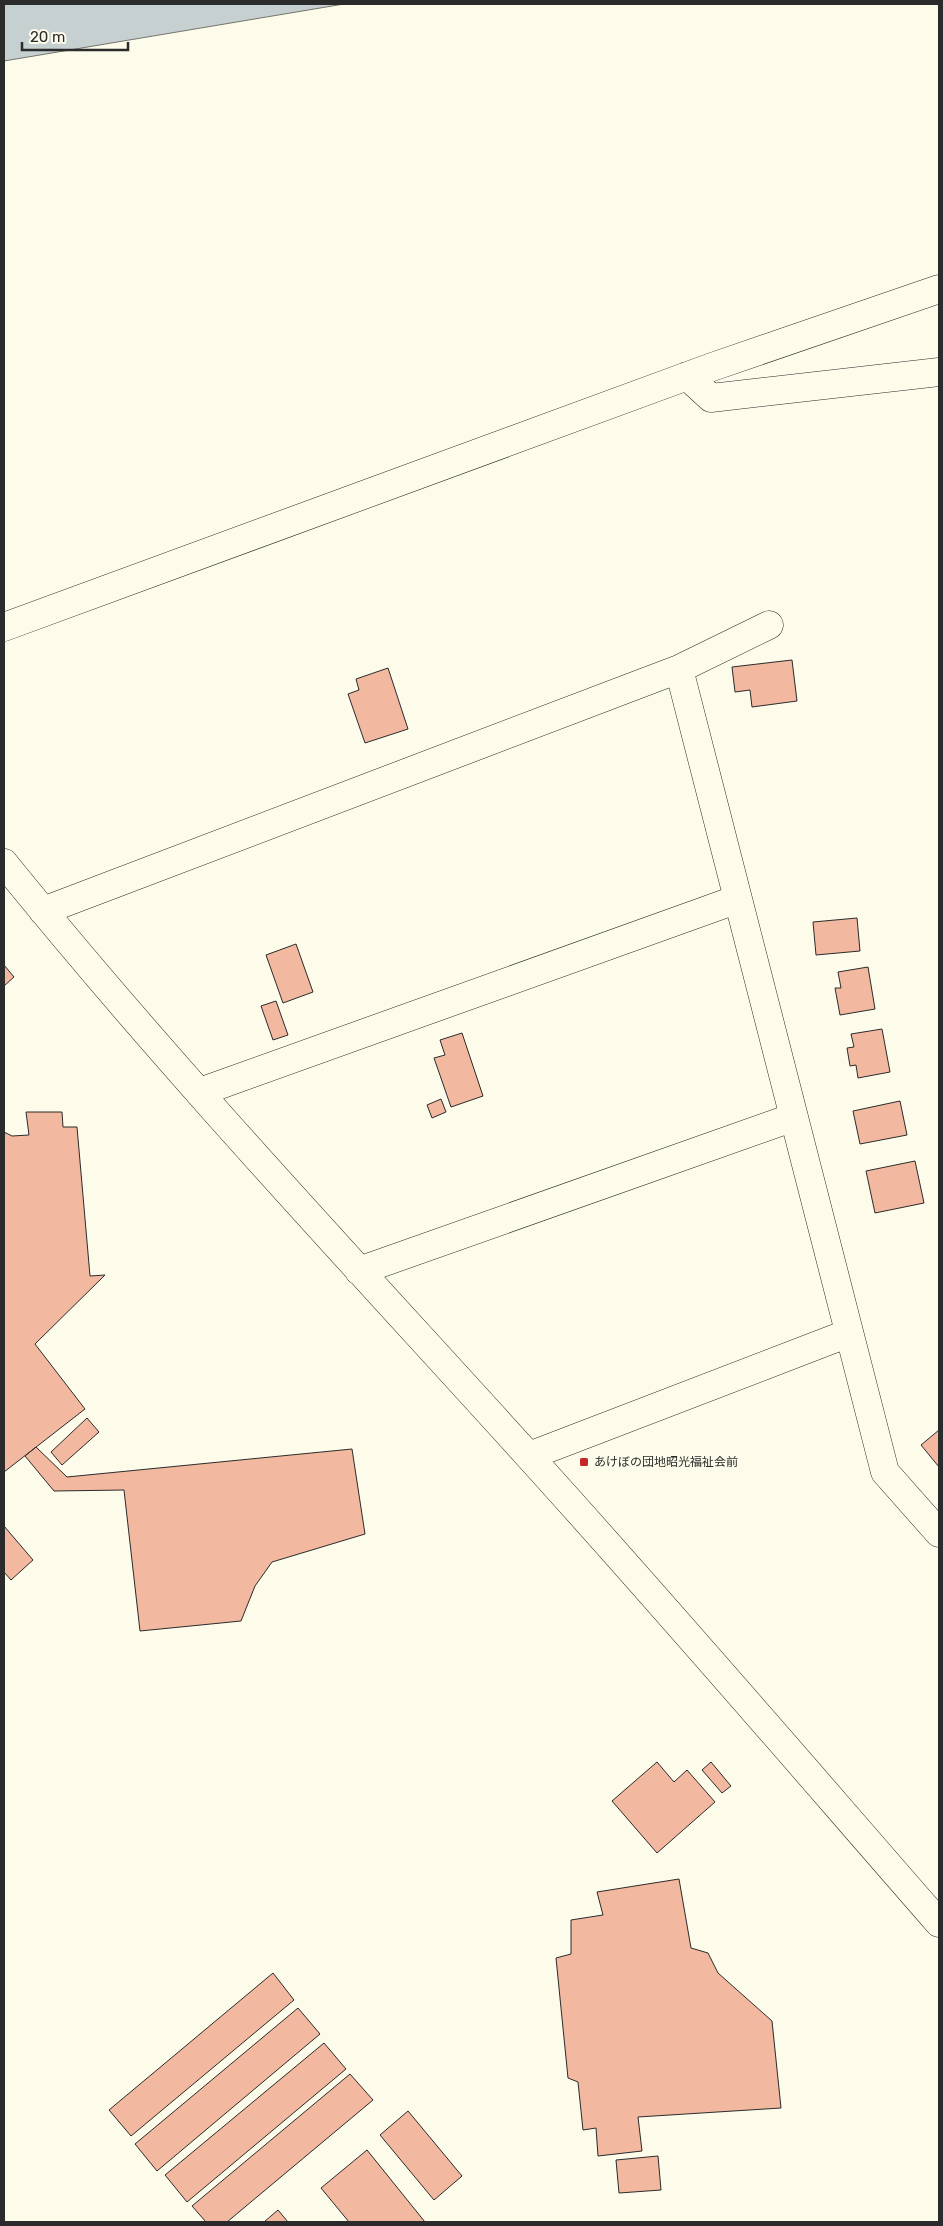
<svg xmlns="http://www.w3.org/2000/svg" width="943" height="2226" viewBox="0 0 943 2226" font-family="Rubik,'Noto Sans JP',sans-serif">
<rect width="100%" height="100%" fill="#fdfbea"/>
<!-- water -->
<path fill="#c7d0d0" stroke="#74746e" d="M4,4h340l-340,57z"/>
<!-- building -->
<path fill="#f2b8a0" stroke="#2b2b2b" d="M792,660l5,41 -45,6 -2,-17 -15,2 -3,-25z
M388,668l20,61 -43,14 -17,-49 11,-4 -3,-11z
M857,918l3,33 -44,4 -3,-33z
M296,944l17,48 -30,11 -17,-48z
M4,965l10,12 -10,9z
M868,967l7,42 -35,6 -5,-27h6l-3,-16z
M276,1001l12,34 -15,5 -12,-34z
M882,1029l8,43 -32,6 -2,-13 -6,1 -3,-18 7,-1 -3,-13z
M462,1033l21,63 -32,11 -17,-49 11,-3 -5,-15z
M441,1099l5,13 -14,6 -5,-13z
M900,1101l7,34 -47,9 -7,-33z
M26,1112h36l1,15h14l13,149 15,-1 -70,69 50,65 -81,63v-340l8,4 17,-1z
M915,1161l9,42 -49,10 -9,-42z
M87,1418l12,14 -37,33 -11,-13z
M939,1430v37l-18,-22z
M36,1447l31,30 285,-28 13,85 -93,28 -17,24 -14,35 -101,10 -16,-141 -70,1 -29,-35z
M4,1526l29,34 -22,20 -7,-8z
M657,1762l17,20 13,-12 28,32 -58,51 -45,-52z
M711,1762l20,24 -9,7 -20,-23z
M679,1879l12,69 17,5 10,20 54,48 9,87 -143,9 4,34 -44,5 -2,-28 -13,2 -5,-48 -10,-4 -12,-120 15,-4v-34l32,-5 -6,-23z
M273,1973l21,27 -163,136 -22,-26z
M298,2008l22,26 -163,137 -22,-27z
M324,2043l22,26 -159,133 -22,-27z
M350,2074l23,26 -146,122h-21l-14,-16z
M408,2111l54,65 -28,24 -54,-65z
M367,2150l58,72h-76l-28,-34z
M658,2156l3,34 -42,3 -3,-33z
M278,2210l10,12h-24z"/>
<g fill="none" stroke-linecap="round" stroke-linejoin="round">
<!-- minor casing -->
<g stroke="#2b2b2b" stroke-width="29">
<path id="minor" d="M687,376l24,22 228,-26
M4,627l708,-260 227,-78
M679,669l90,-44
M4,863c165,204 346,396 522,590 140,154 276,313 413,470
M43,911l636,-242 206,803 54,61
M200,1092l538,-193
M359,1271l435,-154
M529,1456l320,-123"/>
</g>
<!-- minor -->
<use href="#minor" stroke="#fdfbea" stroke-width="28"/>
</g>
<!-- markers -->
<rect fill="#c62828" stroke="#fdfbea" stroke-width="2" x="579" y="1457" width="10" height="10" rx="2.5"/>
<g text-anchor="middle" dominant-baseline="central" stroke-width="4" stroke-linejoin="round" paint-order="stroke">
<!-- poi labels -->
<g font-size="12" fill="#2b2b2b" stroke="#fdfbea" text-anchor="start">
<text x="594" y="1462">あけぼの団地昭光福祉会前</text>
</g>
</g>
<!-- border -->
<rect width="943" height="2226" fill="none" stroke="#2b2b2b" stroke-width="10"/>
<!-- scale -->
<path d="M22 42v8h106v-8" fill="none" stroke="#2b2b2b" stroke-width="2.5"/>
<text x="30" y="42" font-size="15" fill="#2b2b2b" stroke="#fdfbea" stroke-width="4" paint-order="stroke">20 m</text>
</svg>
